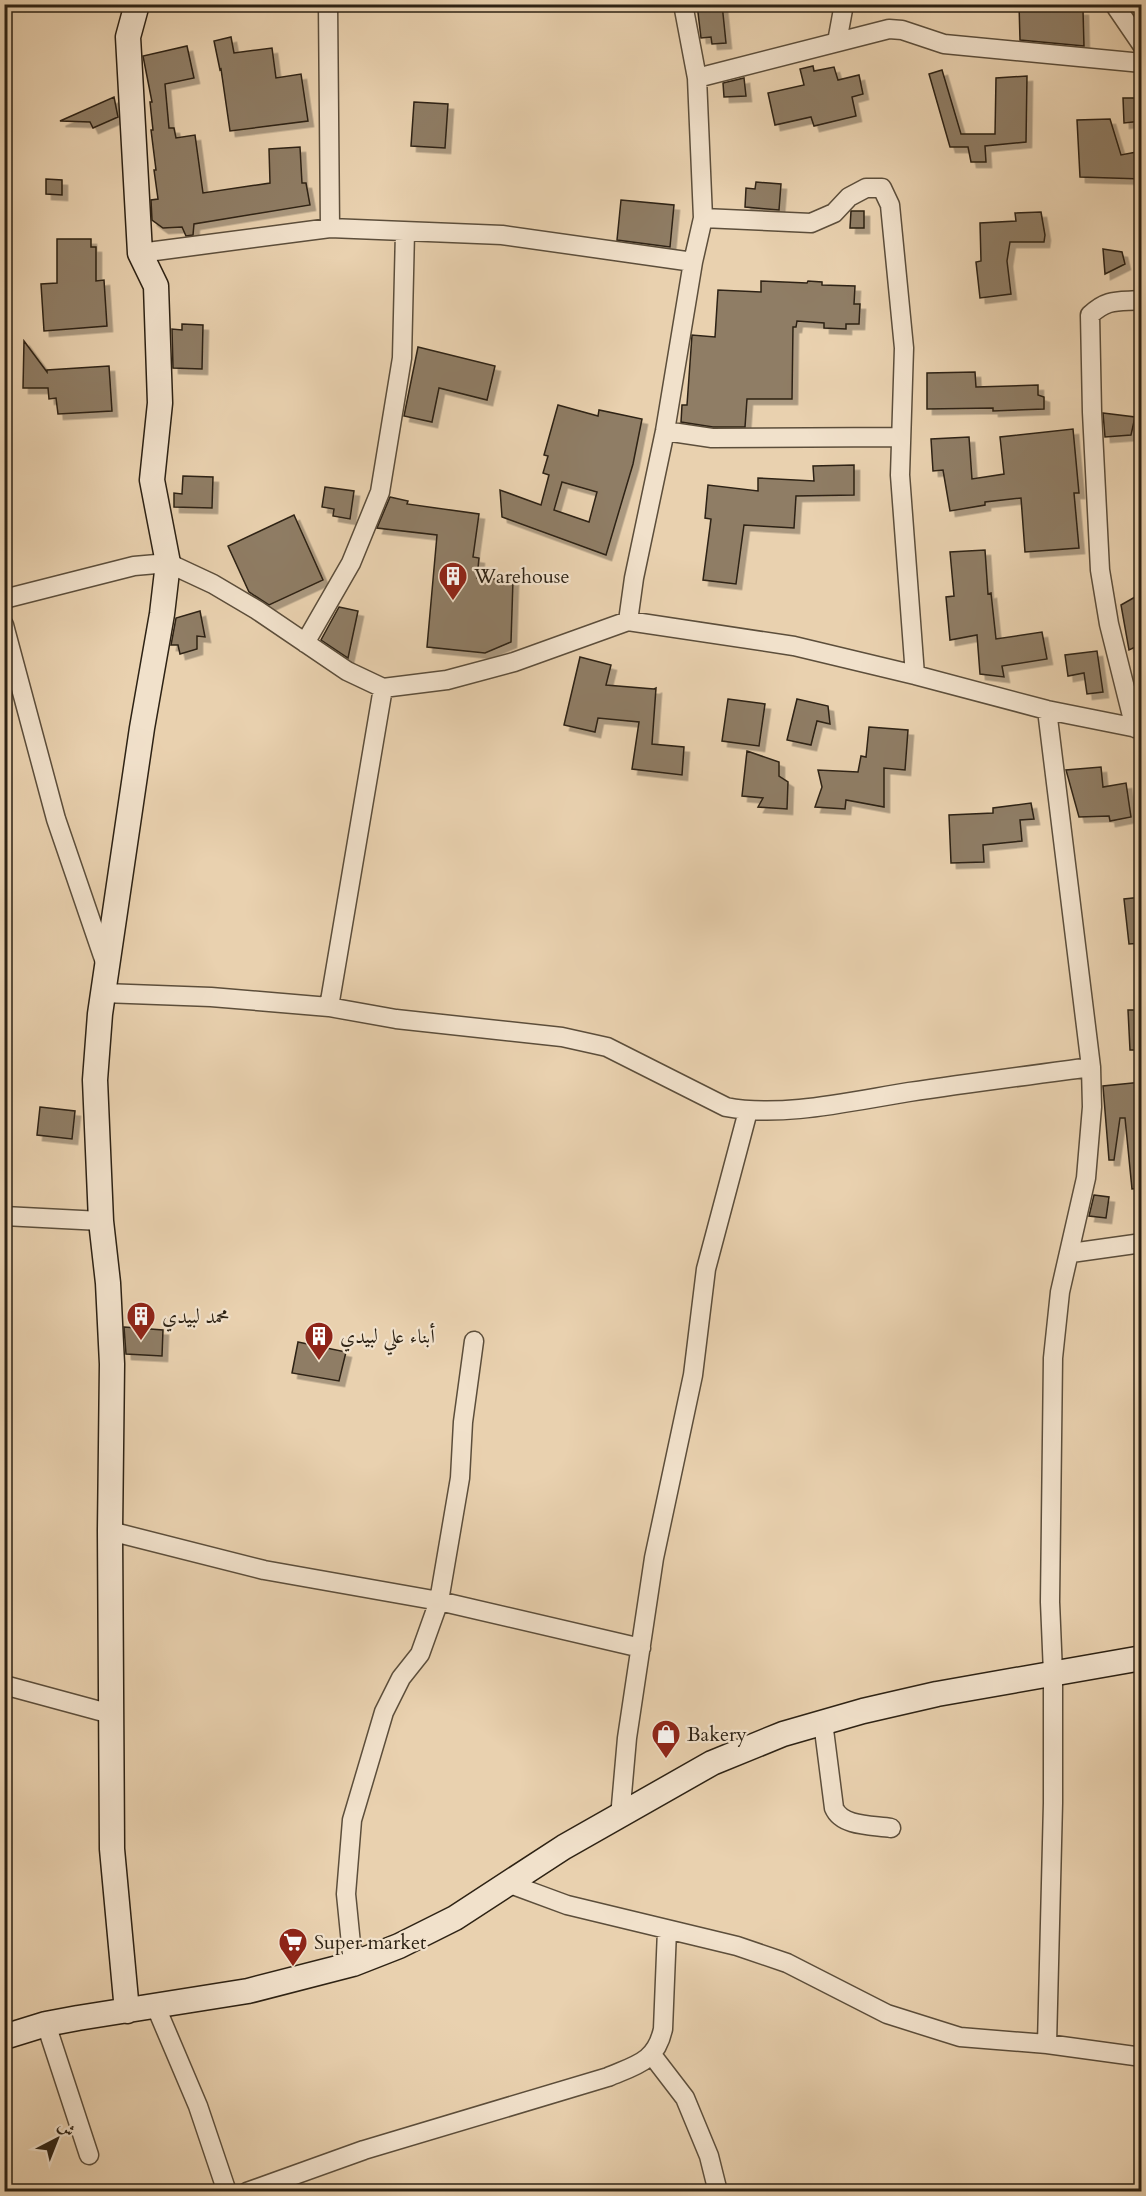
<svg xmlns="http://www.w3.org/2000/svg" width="1146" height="2196" viewBox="0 0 1146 2196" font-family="Cardo,Amiri,serif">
<defs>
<filter id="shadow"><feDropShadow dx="5.5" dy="5.5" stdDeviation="0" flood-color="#0004"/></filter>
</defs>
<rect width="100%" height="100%" fill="#e9d1af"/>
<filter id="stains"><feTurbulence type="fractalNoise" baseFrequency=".00333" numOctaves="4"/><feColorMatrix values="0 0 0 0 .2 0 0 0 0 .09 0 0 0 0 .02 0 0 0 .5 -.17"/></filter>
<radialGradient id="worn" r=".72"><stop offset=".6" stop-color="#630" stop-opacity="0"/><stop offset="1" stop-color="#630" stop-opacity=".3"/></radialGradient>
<!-- building -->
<path fill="#8f7d65" stroke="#2d2214" stroke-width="1.5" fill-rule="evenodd" filter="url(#shadow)" d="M697,4h25l4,39 -14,1 -1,-7 -10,1z
M1019,4h54v6h10l1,36 -64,-6z
M231,37l3,16 38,-5 4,30 25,-4 7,47 -78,10 -9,-62 -1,1 -6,-29z
M187,46l7,32 -29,6 4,44h5l2,10 19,-3 8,58 67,-10 -1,-34 31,-2 2,36h4l4,22 -116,19 -1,11 -7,1 -4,-9 -19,1 -11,-8 -1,-20 7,-1 -4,-29h2l-5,-40h2l-3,-28h2l-9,-46z
M813,66l1,5 20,-4 4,13 21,-5 4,19 -11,3 4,19 -42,10 -3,-9 -36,8 -7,-32 36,-8 -4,-16z
M942,70l19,64h34l1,-56 31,-2 -1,66 -41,4 1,16h-15l-3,-15h-18l-21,-73z
M744,78l2,18 -22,1 -1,-14z
M114,97l4,20 -25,11 -3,-6 -30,-1z
M1123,98h19v23l-18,2z
M414,102l34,2 -3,44 -34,-2z
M1110,119l11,36 21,-4v28l-62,-2 -3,-57z
M46,179l16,1v15l-16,-1z
M756,182l25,2 -2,26 -34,-3 1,-19 9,1z
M621,200l53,5 -4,42 -53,-7z
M851,211h13v17h-14z
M1041,212l4,23 -1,7h-34l-3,19 4,33 -31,4 -4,-36 5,-1 -1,-38 36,-2 -1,-8z
M57,239h34v8h5v34l8,-1 3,46 -63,5 -3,-47 16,-1z
M1103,249l19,3 3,12 -20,10z
M761,281l46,2 1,-2 14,1v3l33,1 -1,18h6l-1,20h-13v5l-22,-1v-5l-27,-2 -1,6h-3l-1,72h-45l-2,28h-32l-32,-5 1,-17h5l5,-70 23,2 3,-47 43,2z
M182,324l21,1 -1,44 -29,-1 -1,-39 10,1z
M24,341l23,31v-2l62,-4 3,45 -54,3 -2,-16 -7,1 -1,-11h-25z
M418,347l77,19 -8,34 -48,-12 -7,34 -28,-6z
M975,372l1,15 62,-2v10l6,2v12l-51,2v-3l-66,1v-36z
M558,405l40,11 1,-6 43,9 -9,45 -27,91 -104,-38 -2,-27 41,15 8,-30 -6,-2 5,-17 -4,-1zM562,482l35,10 -8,30 -35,-12z
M1103,413l32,4 -4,18 -26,2z
M1073,429l6,64h-5l5,55 -54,4 -4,-54 -36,4v3l-35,6 -7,-41 -10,1 -2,-32 38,-2 3,42 32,-5 -4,-37z
M854,465v30l-58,1 -2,32 -50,-3 -8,59 -33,-4 8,-61 -6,-1 3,-33 50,6v-13l56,3 -1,-15z
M183,476l30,1 -1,31 -38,-1v-14l8,1z
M325,487l29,4 -4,28 -17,-3 1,-7 -12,-2z
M390,497l18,4 -1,3 72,10 -6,43 6,1 -2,20 36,2 -2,62 -26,11 -58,-6 10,-112 -60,-7z
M294,515l29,65 -54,25 -20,-13 -21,-46z
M985,550l3,44 3,-1 5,46 46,-7 5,27 -45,7 2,11 -24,-3 -3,-39 -27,5 -4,-43 8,-1 -4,-44z
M1142,593v51l-13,6 -8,-45z
M339,607l19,4 -10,47 -27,-18z
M200,611l5,26 -8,-1v13l-17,5 -2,-9h-7l5,-27z
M1097,651l6,41 -16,2 -3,-21 -16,3 -3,-21z
M580,657l31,8 -5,20 48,4 2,-1 -4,56 32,3 -2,28 -50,-6 7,-47 -41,-4 -3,14 -31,-7z
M728,699l37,5 -6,42 -37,-5z
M797,699l31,7 2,18 -13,-3 -6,24 -24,-5z
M869,727l39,3 -3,40 -21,-2v39l-38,-7 -1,9 -30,-2 7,-20 -4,-17 40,2 3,-16 5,1z
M747,751l32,11v14l9,6 -1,27 -29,-2 5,-9 -21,-2z
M1101,767l2,20 23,-4 5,34 -21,4 -1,-5 -30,1 -13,-47z
M1031,803l3,16 -14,1 2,21 -39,4 1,17 -33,1 -2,-48 44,-2v-5z
M1142,897v46l-13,1 -5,-45z
M1128,1010h14v40h-12z
M1142,1082v106l-10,1 -7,-71h-5l-6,42h-5l-6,-74z
M40,1107l35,4 -3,28 -35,-4z
M1094,1195l15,2 -3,21 -17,-2z
M124,1327l39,3 -1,26 -36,-2z
M298,1342l48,10 -7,29 -47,-8z"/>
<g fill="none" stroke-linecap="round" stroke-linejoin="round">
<!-- street casing -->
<g stroke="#5c4e3b" stroke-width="21">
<path id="street" d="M328,4l2,224
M1114,4l28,41
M837,42l7,-38
M697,78l192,-49 13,1 42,14 198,19
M703,218l108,5 23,-10 15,-16 17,-9h16l8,17 14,143 -4,127 15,200
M140,253l190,-25 172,7 191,27
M665,431l47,7 188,-1
M4,599l130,-33 34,-3 45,21 44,26 90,61 36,17 64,-8 67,-18 114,-41 166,25 121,29 132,35 95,19
M628,621l6,-43 31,-147 28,-169 10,-44 -6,-140 -14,-74
M4,625l52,194 50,146
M305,643l46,-80 29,-71 22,-134 3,-126
M1135,728l-26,-104 -9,-54 -8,-158 -2,-97c18,-17 28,-13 52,-15
M103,993l108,4 118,10 67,12 166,18 45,10 119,60c56,11 126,-6 183,-15 61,-9 122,-17 182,-25
M329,1007l54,-319
M4,1216l97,5
M1071,1253l71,-10
M110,1531l154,39 175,31 202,47
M4,1685l107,29
M823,1722l11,86c8,19 39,17 57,20
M620,1817l7,-79 27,-180 39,-183 13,-106 42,-158
M510,1884l57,21 170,41 50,17 100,51 73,23 87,7 95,13
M353,1964l-7,-70 6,-74 32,-108 17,-34 19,-24 19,-53 21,-123 3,-56 11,-81
M156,2007l42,99 29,86
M46,2024l43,131
M1047,2044l6,-241v-130l-3,-71 3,-244 7,-66 26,-114 6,-71 -1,-40 -44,-357
M652,2055l33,43 24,58 9,36
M247,2192l117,-42 244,-73c28,-12 48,-15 55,-48l4,-99"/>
</g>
<!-- secondary casing -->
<g stroke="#2d2214" stroke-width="27">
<path id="secondary" d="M127,2011l-15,-162 -2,-318 2,-167 -4,-81 -7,-62 -6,-141 5,-66 42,-286 20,-114 6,-51 -16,-83 8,-77 -4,-117 -16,-33 -12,-216 9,-33
M4,2037l42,-13 32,-6 170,-27 105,-27 46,-18 56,-28 109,-71 148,-84 71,-29 80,-23 74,-17 205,-36"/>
</g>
<!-- street -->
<use href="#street" stroke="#f1e1cb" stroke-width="18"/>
<!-- secondary -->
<use href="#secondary" stroke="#f1e1cb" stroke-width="24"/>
</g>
<!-- icons -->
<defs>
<g id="building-pin" transform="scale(1.5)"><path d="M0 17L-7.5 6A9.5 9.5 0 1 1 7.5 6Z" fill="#8f2418" stroke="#f1e1cb"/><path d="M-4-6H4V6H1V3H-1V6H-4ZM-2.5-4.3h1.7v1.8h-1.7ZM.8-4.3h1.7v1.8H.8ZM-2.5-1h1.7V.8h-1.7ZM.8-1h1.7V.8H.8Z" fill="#fff"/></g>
<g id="shop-pin" transform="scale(1.5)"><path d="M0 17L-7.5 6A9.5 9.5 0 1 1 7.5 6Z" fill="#8f2418" stroke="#f1e1cb"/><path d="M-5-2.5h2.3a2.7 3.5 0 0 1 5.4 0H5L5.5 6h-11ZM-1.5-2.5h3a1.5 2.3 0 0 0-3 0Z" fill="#fff"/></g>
<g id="supermarket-pin" transform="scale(1.5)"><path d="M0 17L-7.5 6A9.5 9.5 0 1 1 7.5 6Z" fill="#8f2418" stroke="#f1e1cb"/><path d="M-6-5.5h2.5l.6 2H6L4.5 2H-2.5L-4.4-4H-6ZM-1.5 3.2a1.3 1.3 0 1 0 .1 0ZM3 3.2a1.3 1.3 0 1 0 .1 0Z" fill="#fff"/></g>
</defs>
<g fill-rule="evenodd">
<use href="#building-pin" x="453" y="576"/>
<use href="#building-pin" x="141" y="1316"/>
<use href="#building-pin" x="319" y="1336"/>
<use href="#shop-pin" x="666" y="1734"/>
<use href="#supermarket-pin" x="293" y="1942"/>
</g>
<g text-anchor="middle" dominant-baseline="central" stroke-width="4.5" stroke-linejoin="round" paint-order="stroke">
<!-- poi labels -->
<g font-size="20" fill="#2d2214" stroke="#f1e1cb" text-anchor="start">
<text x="474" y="576">Warehouse</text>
<text x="162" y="1316">محمد لبيدي</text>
<text x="340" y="1336">أبناء علي لبيدي</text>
<text x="687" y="1734">Bakery</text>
<text x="314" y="1942">Super market</text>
</g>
</g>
<!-- margin -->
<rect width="1146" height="2196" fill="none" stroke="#e9d1af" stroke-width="24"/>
<rect x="6" y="6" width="1134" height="2184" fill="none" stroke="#2d2214" stroke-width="3"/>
<rect x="12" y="12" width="1122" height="2172" fill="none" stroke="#2d2214" stroke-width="1.5"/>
<!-- north arrow -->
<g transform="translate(57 2139) rotate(42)" stroke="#f1e1cb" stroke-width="4.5" paint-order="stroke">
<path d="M0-4.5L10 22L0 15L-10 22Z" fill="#2d2214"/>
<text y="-9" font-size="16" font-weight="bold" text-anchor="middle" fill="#2d2214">ش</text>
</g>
<rect width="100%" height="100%" filter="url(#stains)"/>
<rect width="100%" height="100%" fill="url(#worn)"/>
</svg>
